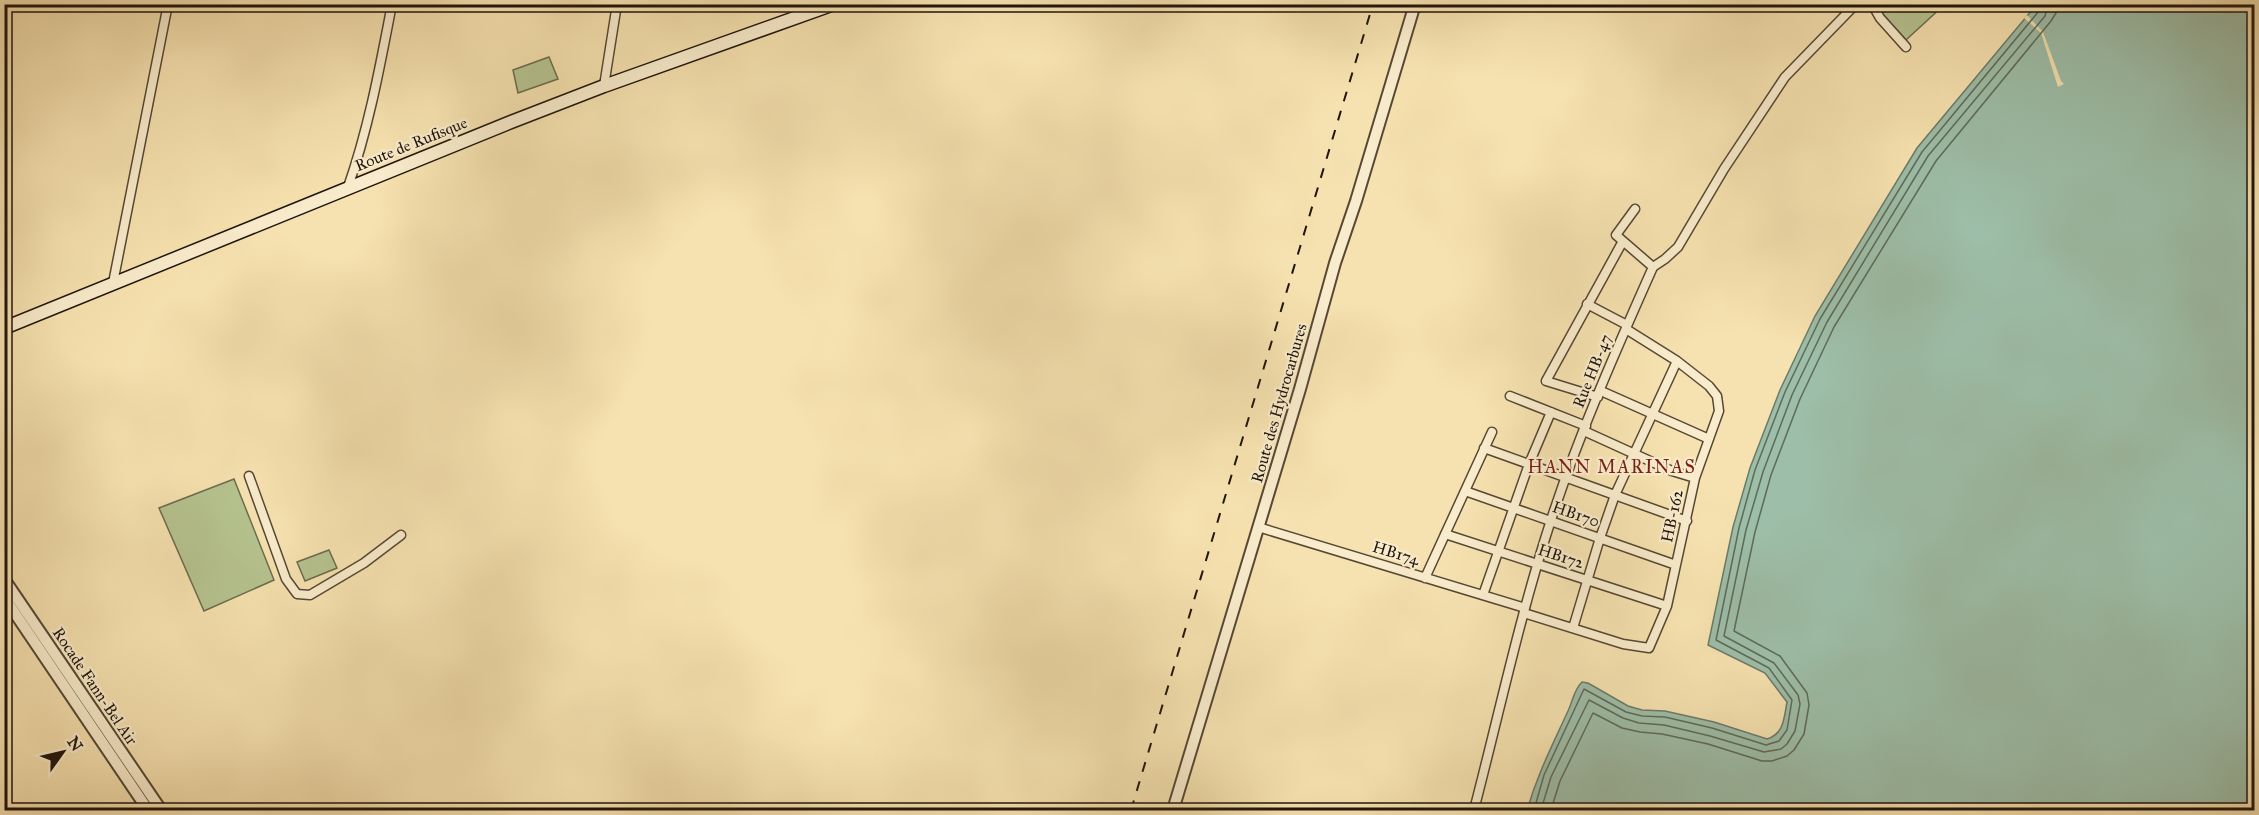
<svg xmlns="http://www.w3.org/2000/svg" width="2259" height="815" viewBox="0 0 2259 815" font-family="'IM FELL Great Primer',serif">
<rect width="100%" height="100%" fill="#f6e2b0"/>
<filter id="stains"><feTurbulence type="fractalNoise" baseFrequency=".00333" numOctaves="4"/><feColorMatrix values="0 0 0 0 .2 0 0 0 0 .09 0 0 0 0 .02 0 0 0 .5 -.17"/></filter>
<radialGradient id="worn" r=".72"><stop offset=".6" stop-color="#630" stop-opacity="0"/><stop offset="1" stop-color="#630" stop-opacity=".3"/></radialGradient>
<!-- green -->
<path fill="#b6c490" stroke="#6b6c4e" stroke-width="1.5" d="M1879,5h65l-38,35 -26,-29z
M549,57l9,22 -40,14 -5,-23z
M234,479l40,101 -70,31 -45,-103z
M329,550l8,18 -32,13 -8,-19z"/>
<!-- water -->
<path fill="#9dbea8" stroke="#6b7a6a" stroke-width="1.5" d="M2037,4l217,1v805h-727c11,-37 25,-64 41,-99 5,-10 6,-22 14,-29l6,1 40,23 14,4 23,1 49,11 53,17c17,-5 17,-21 20,-37l-22,-29 -57,-28 25,-118 17,-59 30,-78 35,-74 102,-168z"/>
<!-- pier -->
<path fill="#f6e2b0" d="M2027,15l16,17 18,49 3,3 -6,3 -17,-54 -17,-15z"/>
<g fill="none" stroke-linecap="round" stroke-linejoin="round">
<!-- shore -->
<path stroke="#5e6a5a" stroke-width="1.5" d="M1534,810l10,-35 40,-86 42,23 16,4 23,1 47,11 54,17 13,-4 8,-11 5,-30 -23,-32 -53,-28 23,-112 16,-58 30,-78 35,-73 102,-167 117,-141 1,-7
M1541,810l10,-33 38,-77 34,18 16,5 25,2 46,11 54,16 17,-3 6,-5 8,-13 5,-27 -2,-9 -24,-32 -50,-27 22,-106 17,-58 29,-77 35,-73 101,-166 117,-140 3,-12
M1551,810l9,-29 33,-68 29,15 18,4 22,2 46,10 54,17h10l15,-5 7,-6 10,-16 5,-29 -2,-12 -27,-37 -46,-25 21,-99 16,-57 29,-76 34,-72 102,-166 115,-140 5,-8 1,-9"/>
<!-- minor casing -->
<g stroke="#564835" stroke-width="11">
<path id="minor" d="M1872,4l8,14 26,29
M604,86l13,-82
M348,187c21,-60 32,-121 44,-183
M1635,209l-19,26 37,32
M113,283l55,-279
M1587,304l40,21
M1601,391l108,48
M1510,396l76,30
M1598,397l-52,-16 77,-140
M1584,431l88,40 23,7
M1484,448l203,73
M249,476l37,103 11,15 13,1 54,-32 37,-28
M1465,491l211,74
M1258,527l267,81
M1445,534l222,72
M1425,578l67,-146
M1483,595l46,-131 22,-52
M1524,613l99,31 26,4 18,-42 28,-128 24,-67 -2,-15 -8,-10 -32,-25 -51,-32
M1573,628l27,-90 15,-43 62,-134
M1474,810c25,-96 46,-195 77,-290 28,-86 65,-170 102,-253l12,-8 13,-12 46,-78 61,-92 71,-73"/>
</g>
<!-- tertiary casing -->
<g stroke="#564835" stroke-width="14">
<path id="tertiary" d="M4,579l157,231
M4,597l144,213
M1173,810l127,-421 35,-126 21,-62 59,-197"/>
</g>
<!-- secondary casing -->
<g stroke="#20150c" stroke-width="15">
<path id="secondary" d="M4,328l507,-206 93,-36 230,-82"/>
</g>
<!-- minor -->
<use href="#minor" stroke="#f9eccc" stroke-width="8"/>
<!-- tertiary -->
<use href="#tertiary" stroke="#f9eccc" stroke-width="10"/>
<!-- secondary -->
<use href="#secondary" stroke="#f9eccc" stroke-width="12"/>
<!-- rail -->
<path stroke="#20150c" stroke-width="2" stroke-dasharray="10 10" stroke-linecap="butt" d="M1131,810l242,-806"/>
</g>
<g text-anchor="middle" dominant-baseline="central" stroke-width="4.5" stroke-linejoin="round" paint-order="stroke">
<!-- street labels -->
<g font-size="16" fill="#20150c" stroke="#f9eccc">
<text transform="translate(411 144) rotate(-22)">Route de Rufisque</text>
<text transform="translate(1592 371) rotate(-68)">Rue HB-47</text>
<text transform="translate(1279 403) rotate(-74)">Route des Hydrocarbures</text>
<text transform="translate(1576 514) rotate(19)">HB170</text>
<text transform="translate(1672 516) rotate(-78)">HB-162</text>
<text transform="translate(1396 553) rotate(17)">HB174</text>
<text transform="translate(1561 556) rotate(18)">HB172</text>
<text transform="translate(95 686) rotate(56)">Rocade Fann-Bel Air</text>
</g>
<!-- neighbourhood labels -->
<g font-size="18" letter-spacing="1.5" fill="#7a1f14" stroke="#f9eccc">
<text x="1612" y="467">HANN MARINAS</text>
</g>
</g>
<!-- margin -->
<rect width="2259" height="815" fill="none" stroke="#f6e2b0" stroke-width="24"/>
<rect x="6" y="6" width="2247" height="803" fill="none" stroke="#20150c" stroke-width="3"/>
<rect x="12" y="12" width="2235" height="791" fill="none" stroke="#20150c" stroke-width="1.5"/>
<!-- north arrow -->
<g transform="translate(63 752) rotate(56)" stroke="#f9eccc" stroke-width="4.5" paint-order="stroke">
<path d="M0-4.5L10 22L0 15L-10 22Z" fill="#20150c"/>
<text y="-9" font-size="16" font-weight="bold" text-anchor="middle" fill="#20150c">N</text>
</g>
<rect width="100%" height="100%" filter="url(#stains)"/>
<rect width="100%" height="100%" fill="url(#worn)"/>
</svg>
